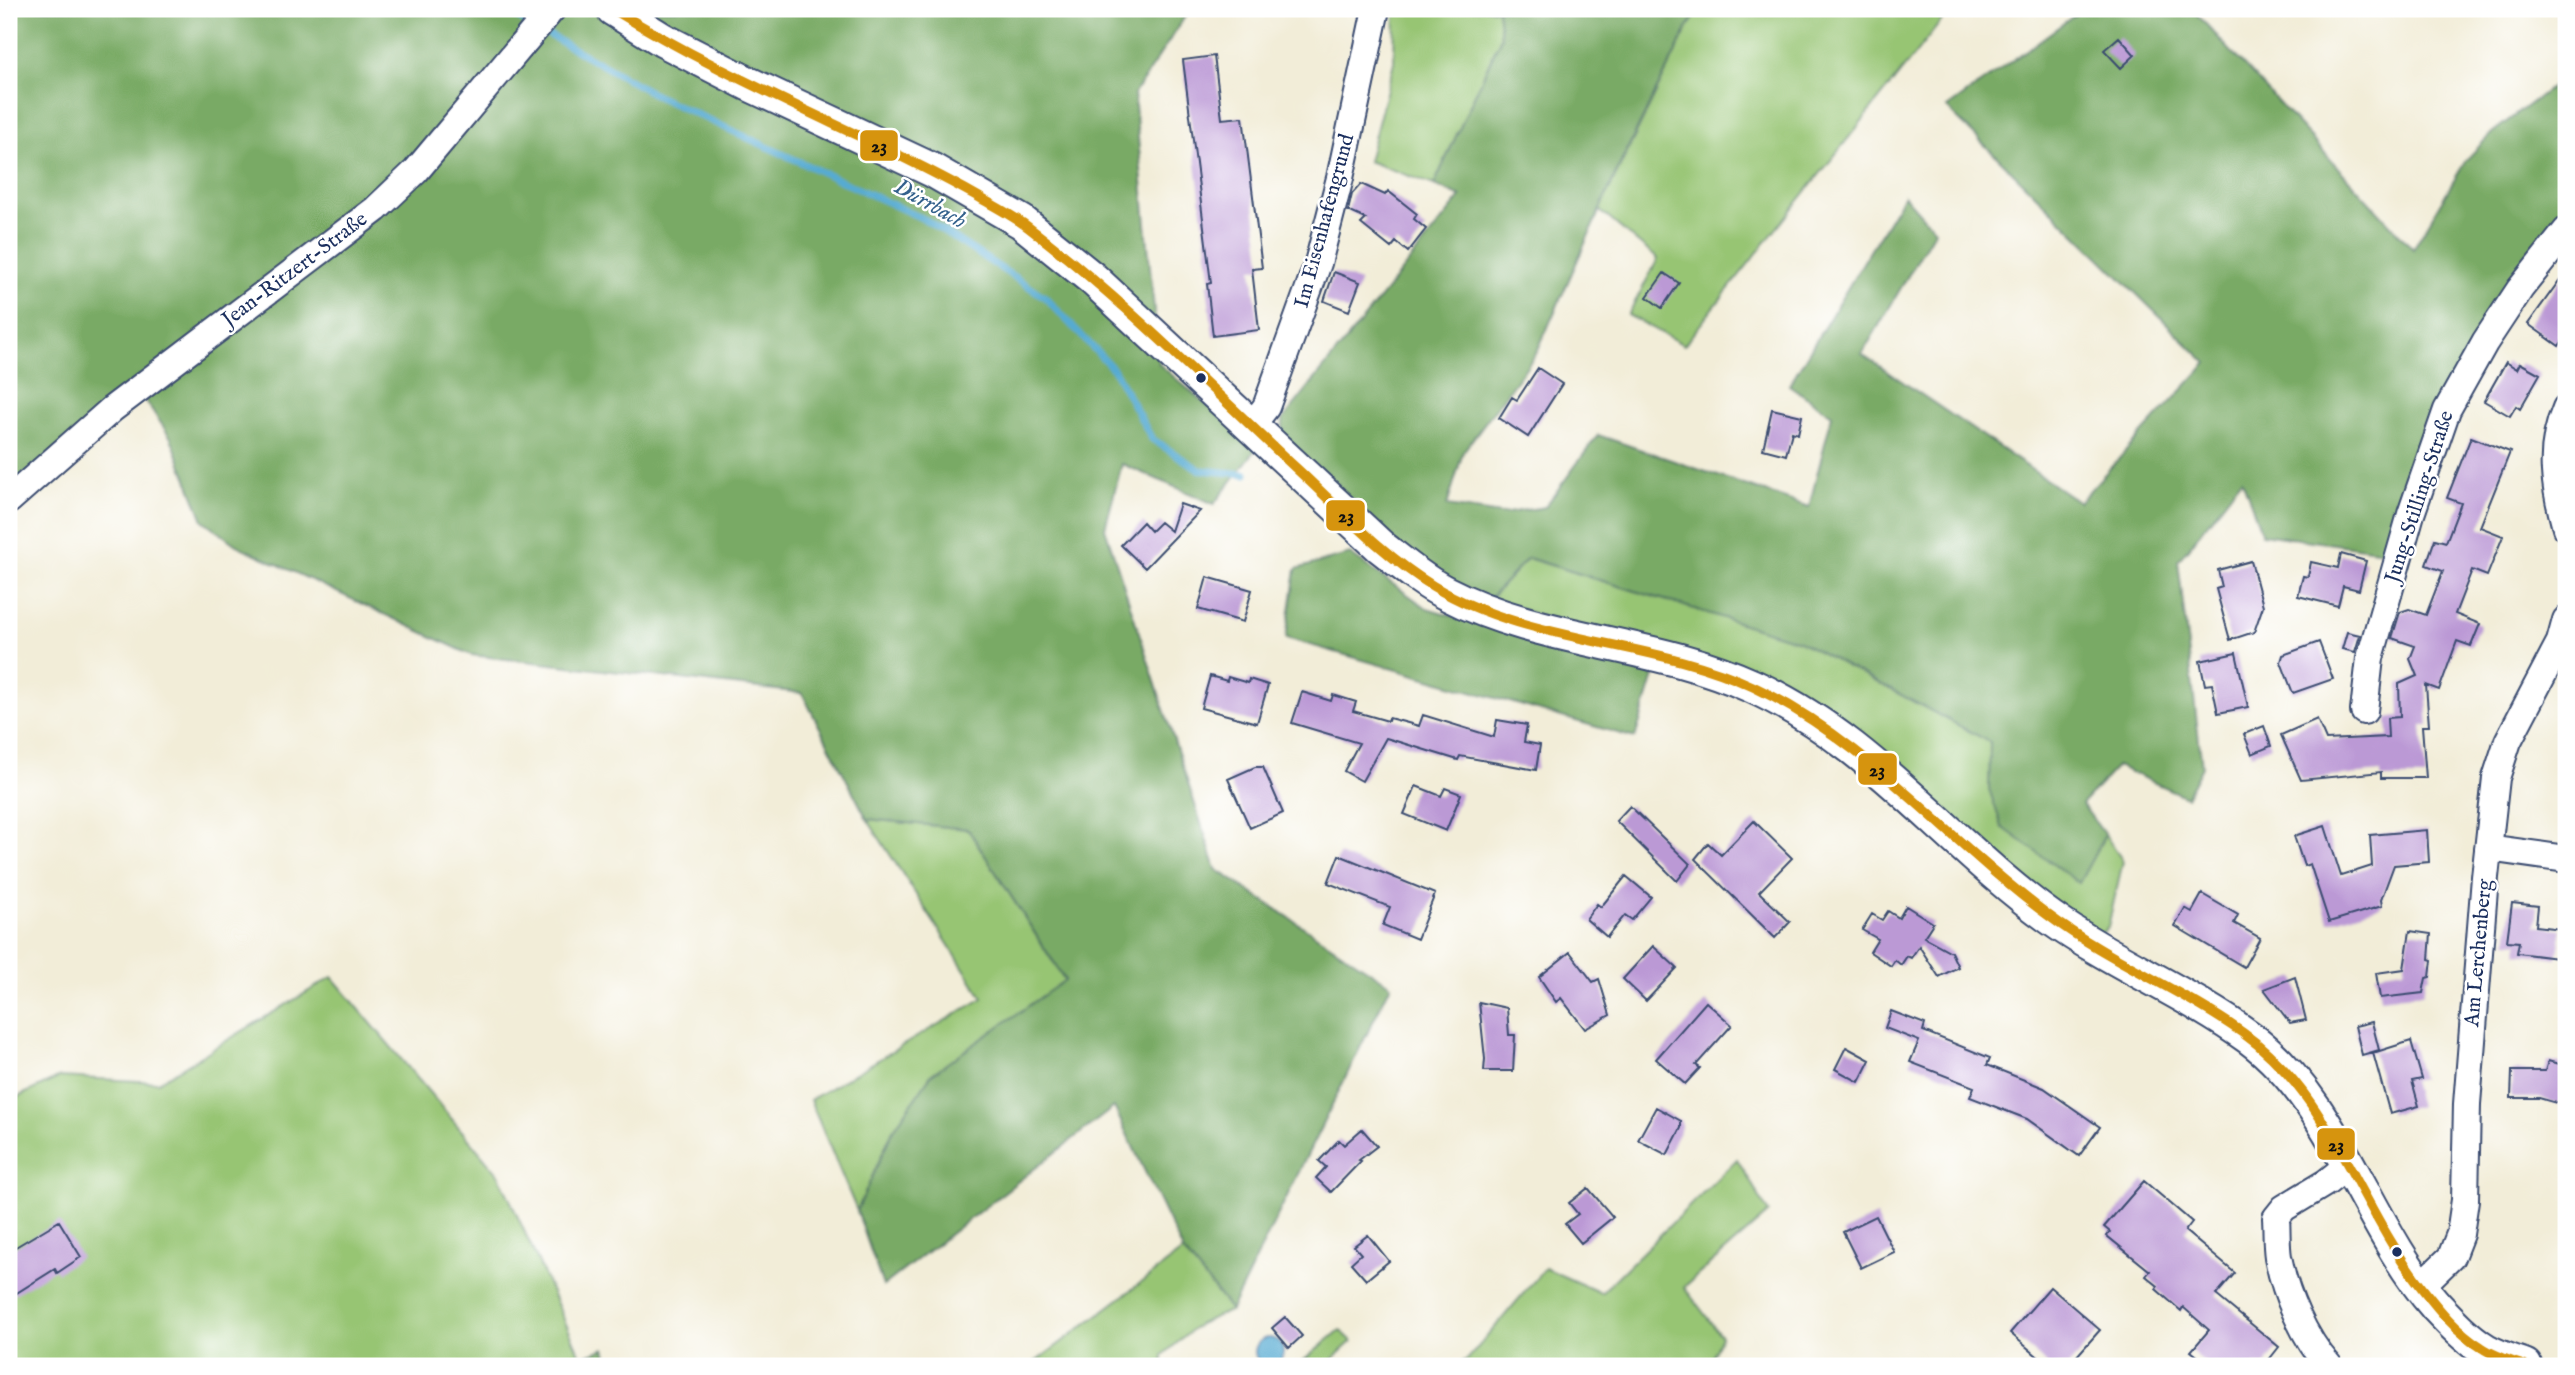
<svg xmlns="http://www.w3.org/2000/svg" width="2575" height="1375" viewBox="0 0 2575 1375" font-family="'IM FELL English',serif">
<rect width="100%" height="100%" fill="#fff"/>
<filter id="ink" filterUnits="userSpaceOnUse"><feTurbulence type="fractalNoise" baseFrequency=".0143" numOctaves="2"/><feDisplacementMap in="SourceGraphic" scale="14" xChannelSelector="R" yChannelSelector="G"/><feConvolveMatrix kernelMatrix="1 2 1 2 8 2 1 2 1" color-interpolation-filters="sRGB"/></filter>
<filter id="wash" filterUnits="userSpaceOnUse"><feTurbulence type="fractalNoise" baseFrequency=".00686" numOctaves="4" result="noise"/><feDisplacementMap in="SourceGraphic" scale="28" xChannelSelector="R" yChannelSelector="G"/><feGaussianBlur stdDeviation="1.57" result="paint"/><feColorMatrix in="noise" values="0 0 0 0 0 0 0 0 0 0 0 0 0 0 0 0 0 1.4 0 .05"/><feComposite in="paint" operator="in"/></filter>
<g filter="url(#wash)">
<rect width="100%" height="100%" fill="#f2edd8"/>
<!-- green -->
<path fill="#97c573" stroke="#597a68" stroke-width="2" d="M1395,9h103l3,28 -67,148 -66,-24 26,-99z
M1700,9h255l-8,5 -263,331 -56,-30 30,-56 -59,-49 89,-183z
M1527,558l272,83 192,101 -2,47 90,93 26,-47 18,26 -15,66 -8,8 -19,-9 -259,-214 -332,-113z
M867,819l101,10 97,152 -133,93 -40,58 -35,79 -47,-111 173,-102z
M332,977l167,198 86,191h-576v-265l51,-24 98,5z
M1737,1159l32,54 -85,74 37,49 -12,30h-255l14,-7 77,-91 56,25z
M1183,1251l48,59 -32,14 -36,31v11h-133z
M1340,1330l12,11 -27,25h-28z"/>
<!-- forest -->
<path fill="#79aa65" stroke="#4a6c62" stroke-width="2" d="M9,9h1181l-56,85 25,270 98,84 -43,56 -92,-40 -17,64 111,341 175,116 -160,325 -48,-59 -69,-144 -231,179 -26,-75 35,-79 40,-58 133,-94 -97,-151 -101,-10 -65,-126 -331,-38 -235,-110 -33,-25 -32,-82 -37,-54 -125,105z
M1498,9h202l-12,18 -66,133 -86,194 -73,98 -16,54 54,8 44,-7 53,-72 211,72 23,-92 -43,-30 115,-190 31,35 -73,124 217,148 128,-139 -260,-255 136,-99h109l221,240 53,-89 26,-27 74,-57v147l-80,104 -95,225 -129,-18 -20,-55 -64,82 24,205 -16,31 -69,-31 -35,38 23,31 -26,48 -77,-56 -13,-38 1,-47 -191,-101 -271,-83 -39,41 -62,-28 -145,-125 1,-27 178,-222 -27,-12 67,-148z
M1350,554l77,54 227,68 -19,62 -349,-100 10,-69z
M605,1348l5,18h-23l-3,-10z"/>
<!-- water -->
<path fill="#56abd2" stroke="#386d98" stroke-width="2" d="M1255 1352a14 14 0 1 1 28 0a14 14 0 1 1-28 0Z"/>
<g fill="none" stroke-linecap="round" stroke-linejoin="round">
<!-- stream -->
<path stroke="#56abd2" stroke-width="7" d="M503,9l158,89 265,122 119,77 69,73 38,69 48,31 46,4"/>
</g>
<g id="blocks">
<!-- building -->
<path fill="#bb99d5" d="M2119,37l16,18 -14,13 -17,-18z
M1214,56l8,63 21,-2 19,151 -10,1 7,61 -46,6 -6,-52 4,-1 -28,-223z
M1361,184l24,11 3,-4 29,23 -3,5 12,10 -18,23 -12,-10 -5,6 -30,-24 5,-5 -18,-8 4,-17z
M2566,271v65l-7,10 -31,-22z
M1334,272l26,10 -11,29 -25,-10z
M1664,273l15,10 -17,25 -15,-11z
M2506,362l11,7 3,-6 20,11 -20,35 -4,-3 -6,10 -26,-15z
M1538,368l24,16 -34,53 -29,-19 13,-21 5,3z
M1772,409l30,7 -4,18 -6,-2 -6,23 -23,-6z
M2471,437l39,15 -30,75 23,9 -16,40 -15,-6 -17,44 25,10 -9,22 -14,-5 -18,49 -13,-5 3,41h-7l4,52h-45v-6l-80,8 -20,-45 36,-16 9,21 62,-3 -1,-19 13,-1 -1,-33 18,-8 -7,-17 5,-13 -23,-8 8,-26 9,-3 17,6 17,-44 -17,-6 9,-26 11,3 15,-39 -14,-5z
M1180,504l20,7 -55,57 -24,-23 22,-23 8,9 9,-9 11,9z
M2341,554l25,7 -7,29 -16,-4 -5,20 -40,-10 5,-20 5,1 3,-15 27,6z
M2251,561l12,45 -9,26 -24,8 -14,-51 6,-2 -4,-17z
M1207,577l45,13 -9,32 -45,-13z
M2347,632l13,3 -5,17 -13,-3z
M2319,642l14,37 -40,14 -12,-31 2,-7z
M2236,653l12,54 -30,6 -6,-29 -7,1 -5,-24z
M1210,676l17,5 1,-4 20,6 1,-4 19,6 -11,38 -56,-15z
M1302,692l29,9 2,-6 23,7 -3,9 35,10 1,-3 30,8 4,-11 71,22 3,-17 30,5 -3,17 16,3 -4,25 -76,-14 -2,4 -72,-22 -24,43 -18,-10 15,-28 -67,-20z
M2264,726l7,20 -19,8 -8,-20z
M1255,767h8l20,46 -33,15 -22,-49z
M1416,786l25,10 4,-8 16,6 -15,37 -42,-17z
M1630,806l60,58 -13,17 -61,-60z
M1754,821l38,37 -33,34 31,30 -15,16 -80,-79 13,-16 13,12z
M2325,826l16,50 31,-10 -2,-31 57,-5 2,32 -35,3 -13,35 1,6 -53,16 -19,-58 -6,2 -10,-30z
M1339,855l96,39 -18,45 -34,-14 7,-18 -62,-24z
M1626,876l25,21 -19,23 -7,-5 -18,22 -21,-18 11,-15 4,3z
M2202,894l36,21 -4,8 26,15 -16,29 -69,-41 10,-18 7,4z
M2512,903l26,3 -2,20 26,3 -5,29 -40,-5 2,-11 -12,-1z
M1906,906l27,17 -9,14 27,15 7,15 -19,10 -20,-31 -8,12 -4,-2 -6,9 -6,-5 -4,6 -21,-14 8,-13 -16,-9 10,-16 10,6 6,-9 11,7z
M2410,931l21,3 -2,25 3,1 -2,17 -4,1 -3,15 -43,5 -4,-25 28,-4z
M1653,946l24,22 -31,33 -23,-22z
M1570,952l23,30 6,-3 11,36 -25,14 -24,-31 -5,4 -17,-25z
M2295,977l11,43 -16,3 -26,-34z
M1479,1002l28,6 2,27h6l-2,36h-29l1,-12z
M1706,1002l26,23 -36,40 4,3 -15,16 -29,-25z
M1891,1011l34,13 -2,7 67,27 -3,7 57,23 56,39 -21,29 -52,-37 -57,-22 4,-10 -64,-25 9,-21 -34,-13z
M2372,1022l7,28 -17,5 -7,-29z
M2411,1041l11,38 -10,2 7,25 -29,8 -17,-61z
M1846,1047l24,13 -11,22 -24,-13z
M2548,1061l18,5v16l-6,22 -21,-6h-28l1,-27h33z
M1656,1107l25,14v7l-14,27 -29,-15z
M1362,1129l15,17 -18,14 2,1 -30,31 -15,-14 10,-11 -7,-6 20,-21 5,5z
M2144,1181l48,41 -7,9 50,42 -19,22 63,52 -15,19h-54l-19,-15 18,-21 -26,-23 -2,4 -25,-22 2,-3 -12,-10 4,-5 -43,-35 3,-4 -6,-5z
M1588,1188l25,29 -32,26 -16,-19 13,-10 -9,-11z
M1876,1216l18,36 -33,16 -18,-36z
M59,1221l22,36 -24,16 -2,-4 -40,25 -6,-11v-32z
M1368,1235l21,26 -23,19 -15,-17 10,-9 -7,-8z
M2050,1287l50,43 -32,36h-19l-39,-33z
M1285,1317l17,19 -13,12 -17,-20z"/>
</g>
</g>
<g filter="url(#ink)">
<use href="#blocks" fill-opacity="0" stroke="#3b4c70" stroke-width="2"/>
<g fill="none" stroke-linecap="round" stroke-linejoin="round">
<!-- minor casing -->
<g stroke="#3b4c70" stroke-width="30">
<path id="minor" d="M2566,408c-18,42 -12,77 0,120
M1252,425l14,-18 52,-144 22,-85 36,-169
M9,500l103,-91 264,-200 40,-38 136,-162
M2364,711l6,-53 41,-144 36,-104 38,-68 35,-53 46,-58
M2488,848l78,11
M2420,1287l31,-30 9,-23 5,-34 2,-96 18,-227 11,-99 12,-37 52,-99 6,-22
M2329,1366c-25,-28 -44,-72 -51,-109 -2,-13 -1,-26 -2,-39l8,-10 43,-26 20,-16"/>
</g>
<!-- tertiary casing -->
<g stroke="#3b4c70" stroke-width="37">
<path id="tertiary" d="M613,9l50,31 86,44 183,86 90,52 71,57 288,268c21,16 41,34 65,46 96,50 209,48 306,93 117,52 196,158 299,232 63,45 136,74 199,120 87,65 116,188 186,268 15,16 30,32 49,44 12,7 26,11 40,16"/>
</g>
<!-- minor -->
<use href="#minor" stroke="#fff" stroke-width="26"/>
<!-- tertiary -->
<use href="#tertiary" stroke="#fff" stroke-width="33"/>
<!-- bus-1 casing -->
<g stroke="#fff" stroke-width="16">
<path id="bus-1" d="M613,9c79,49 162,87 246,127 40,19 79,38 118,60 17,10 35,19 51,31 96,73 181,160 269,242 43,40 85,86 136,117 98,59 219,53 321,101 114,54 194,154 294,228 61,46 133,74 195,118 88,63 115,172 179,255 17,22 35,44 59,59 13,9 29,14 44,19"/>
</g>
<!-- bus-1 -->
<use href="#bus-1" stroke="#d6940e" stroke-width="10"/>
</g>
</g>
<!-- markers -->
<g fill="#1b2f5e" stroke="#fff" stroke-width="2.5">
<circle cx="1201" cy="378" r="6"/>
<circle cx="2397" cy="1252" r="6"/>
</g>
<g text-anchor="middle" dominant-baseline="central" stroke-width="5" stroke-linejoin="round" paint-order="stroke">
<!-- street labels -->
<g font-size="21" fill="#1b2f5e" stroke="#fff">
<text transform="translate(1325 221) rotate(-75)">Im Eisenhafengrund</text>
<text transform="translate(295 270) rotate(-37)">Jean-Ritzert-Straße</text>
<text transform="translate(2420 497) rotate(-72)">Jung-Stilling-Straße</text>
<text transform="translate(2479 953) rotate(-85)">Am Lerchenberg</text>
</g>
<!-- water labels -->
<g font-size="23" font-style="italic" fill="#33618c" stroke="#fff">
<text transform="translate(930 204) rotate(29)">Dürrbach</text>
</g>
</g>
<g stroke="#fff" stroke-width="2.5">
<rect x="859" y="129" width="40" height="33" rx="7" fill="#d6940e"/>
<rect x="1325" y="499" width="41" height="33" rx="7" fill="#d6940e"/>
<rect x="1857" y="752" width="41" height="34" rx="7" fill="#d6940e"/>
<rect x="2316" y="1127" width="40" height="34" rx="7" fill="#d6940e"/>
</g>
<g font-size="19" text-anchor="middle" font-weight="bold" fill="#111">
<text x="879" y="152">23</text>
<text x="1346" y="522">23</text>
<text x="1877" y="776">23</text>
<text x="2336" y="1151">23</text>
</g>
<!-- margin -->
<rect width="2575" height="1375" fill="none" stroke="#fff" stroke-width="35"/>
</svg>
